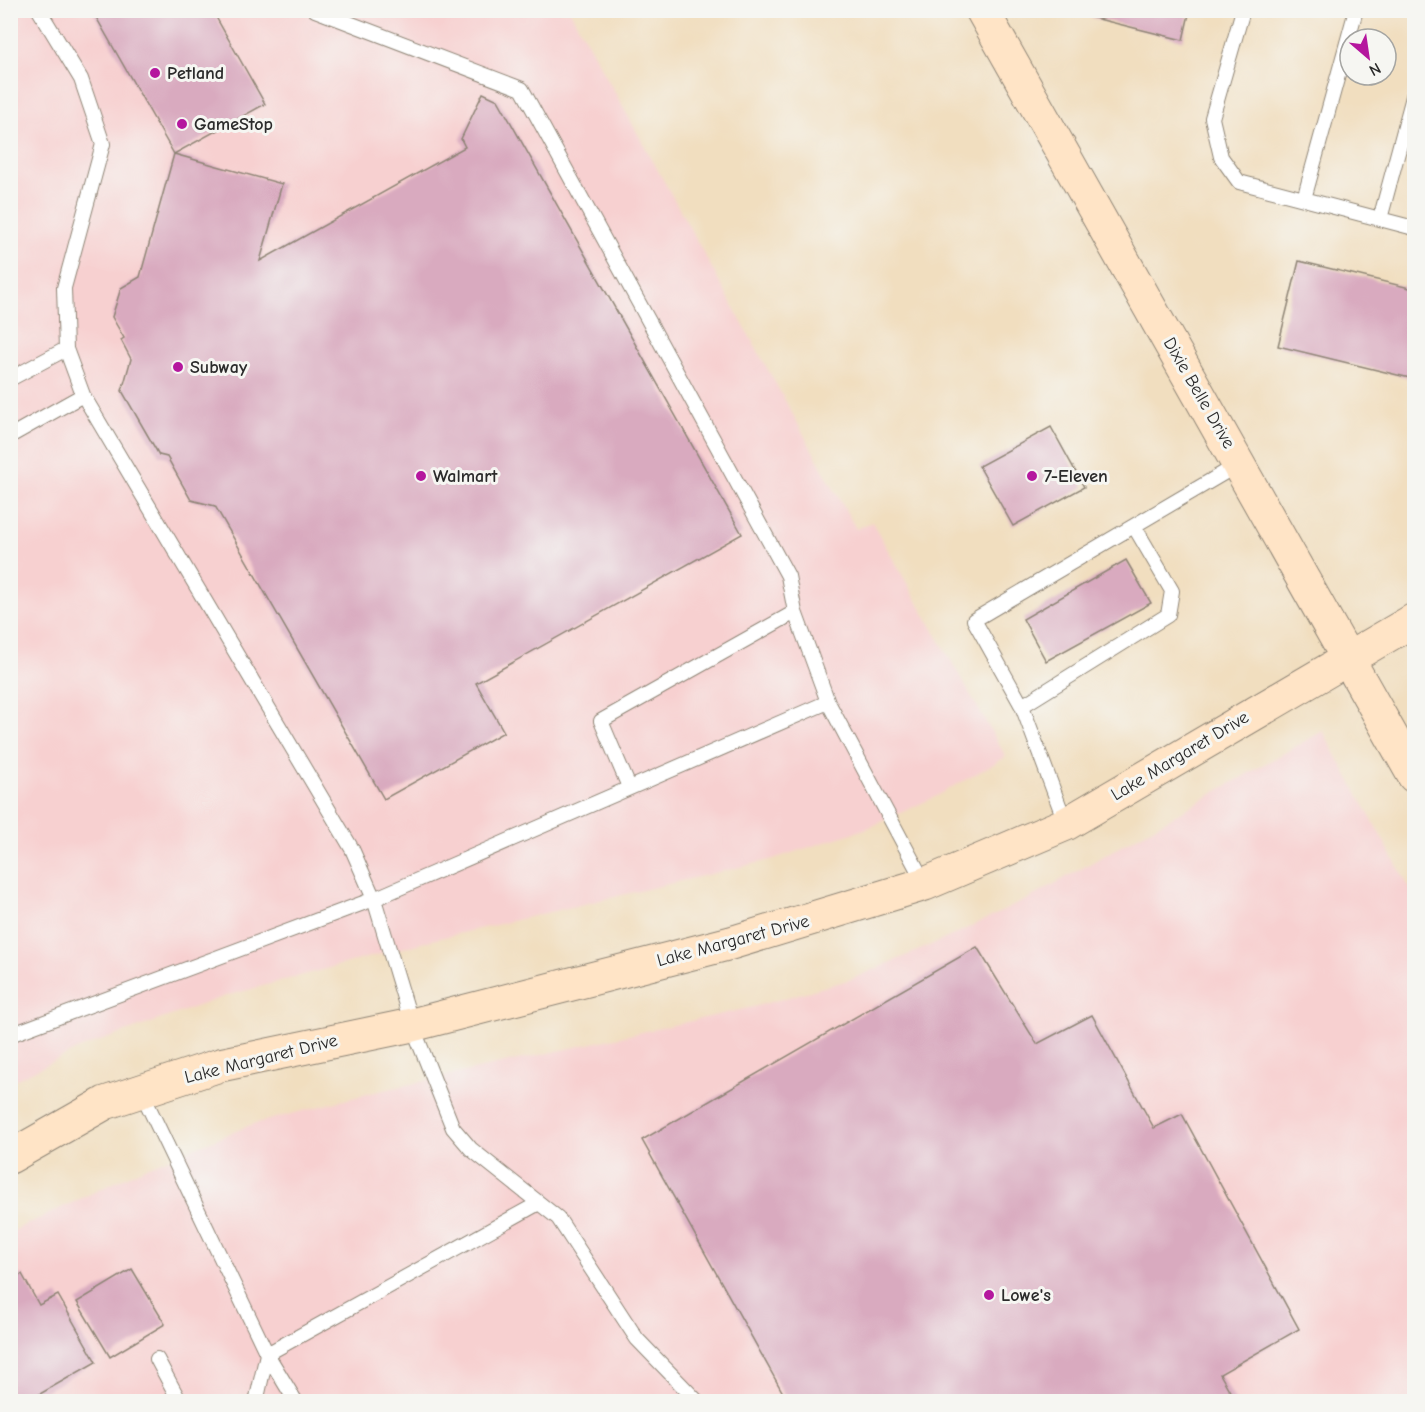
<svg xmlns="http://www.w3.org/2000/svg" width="1425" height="1412" viewBox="0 0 1425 1412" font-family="'Comic Neue',sans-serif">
<rect width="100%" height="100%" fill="#f6f6f2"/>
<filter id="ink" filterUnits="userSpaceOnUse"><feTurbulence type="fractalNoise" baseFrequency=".0167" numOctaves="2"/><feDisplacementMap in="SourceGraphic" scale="12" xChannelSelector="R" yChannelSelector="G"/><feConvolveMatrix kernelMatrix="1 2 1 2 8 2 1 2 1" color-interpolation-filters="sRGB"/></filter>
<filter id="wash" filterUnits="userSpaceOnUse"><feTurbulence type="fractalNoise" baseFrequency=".008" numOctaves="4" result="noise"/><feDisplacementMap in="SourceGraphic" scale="24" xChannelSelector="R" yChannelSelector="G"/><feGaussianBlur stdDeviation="1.35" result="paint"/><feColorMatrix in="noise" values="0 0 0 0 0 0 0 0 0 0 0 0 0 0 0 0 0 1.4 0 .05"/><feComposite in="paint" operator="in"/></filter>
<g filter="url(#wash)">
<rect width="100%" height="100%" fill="#f1debf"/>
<!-- built -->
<path fill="#f7d0d0" d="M11,11h559l286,518 16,-7 134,235 -71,40 -67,31 -98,32 -334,79 -210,57 -145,52 -70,34z
M1323,731l91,165v505h-1403l-1,-168 7,-4 130,-62 106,-43 118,-31 382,-86 99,-28 93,-40 83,-40z"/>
<g id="blocks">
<!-- building -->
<path fill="#d9aabf" d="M92,10h120l53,94 -91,50z
M1092,10h98l-7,30 -93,-23z
M483,93l15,7 244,434 -266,149 28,49 -120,67 -169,-293 -24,-6 -24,-43 -8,-2 -37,-64 9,-32 -10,-19 3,-2 -12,-21 9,-29 19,-11 34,-123 108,30 -22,77 205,-114 -4,-8z
M1299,261l115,28v90l-136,-33z
M1051,427l33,60 -71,39 -34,-60z
M1126,560l25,43 -105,58 -23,-42z
M977,947l60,97 55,-29 62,113 28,-14 117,215 -79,45 16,28h-448l-146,-262z
M132,1269l33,55 -55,33 -33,-55z
M22,1274l17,31 19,-10 38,67 -70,40h-16v-122z"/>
</g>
</g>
<g filter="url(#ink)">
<use href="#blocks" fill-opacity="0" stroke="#8e8475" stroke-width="1.5"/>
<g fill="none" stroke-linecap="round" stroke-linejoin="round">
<!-- lane casing -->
<g stroke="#8e8475" stroke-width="16">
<path id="lane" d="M1243,10l-31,108 9,39 18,25 175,46
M1304,199l52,-189
M1380,219l34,-126
M66,349l17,46 269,454 22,50 38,126 41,103 18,21 87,69 79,121 61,63
M10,379l56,-30 -2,-61 39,-144 -22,-65 -42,-69
M10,436l73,-41
M828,702l97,182
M1022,706l146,-91 4,-24 -38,-65
M629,787l-28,-66 194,-109
M1066,824l-44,-118 -48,-86 265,-156
M10,1035l364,-136 454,-197 -33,-90 -7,-36 -266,-487 -207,-79
M141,1091l126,263 29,48
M157,1359l23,43
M256,1402l11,-48 272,-151"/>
</g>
<!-- secondary casing -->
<g stroke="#8e8475" stroke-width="35">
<path id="secondary" d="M982,10l432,766
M10,1157l95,-54 115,-38 192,-40 319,-82 194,-59 141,-60 348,-204"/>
</g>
<!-- lane -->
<use href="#lane" stroke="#fff" stroke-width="14"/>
<!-- secondary -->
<use href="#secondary" stroke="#ffe4c6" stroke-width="33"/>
</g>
</g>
<!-- markers -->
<g fill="#b5179e" stroke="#f6f6f2" stroke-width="2">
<circle cx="155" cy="73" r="6"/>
<circle cx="182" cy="124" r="6"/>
<circle cx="178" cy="367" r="6"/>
<circle cx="421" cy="476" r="6"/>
<circle cx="1032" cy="476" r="6"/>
<circle cx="989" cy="1295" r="6"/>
</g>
<g text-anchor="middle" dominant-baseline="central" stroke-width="6" stroke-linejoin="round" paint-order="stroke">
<!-- poi labels -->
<g font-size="18" font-weight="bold" fill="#2b2b2b" stroke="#f6f6f2" text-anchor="start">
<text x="167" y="73">Petland</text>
<text x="194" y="124">GameStop</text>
<text x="190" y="367">Subway</text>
<text x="433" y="476">Walmart</text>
<text x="1044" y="476">7-Eleven</text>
<text x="1001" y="1295">Lowe's</text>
</g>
<!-- street labels -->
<g font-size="18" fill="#2b2b2b" stroke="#f6f6f2">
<text transform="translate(1199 393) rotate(60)">Dixie Belle Drive</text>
<text transform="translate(1180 756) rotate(-31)">Lake Margaret Drive</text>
<text transform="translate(733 941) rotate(-15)">Lake Margaret Drive</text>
<text transform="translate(261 1059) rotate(-14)">Lake Margaret Drive</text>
</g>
</g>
<!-- margin -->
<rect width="1425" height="1412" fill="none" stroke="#f6f6f2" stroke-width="36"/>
<!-- north arrow -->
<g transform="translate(1368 57) rotate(151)"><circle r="28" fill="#f6f6f2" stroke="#a5a5a2" stroke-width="1.5"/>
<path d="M0-4.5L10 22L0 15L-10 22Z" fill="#b5179e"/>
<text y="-9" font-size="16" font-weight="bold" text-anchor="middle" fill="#2b2b2b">N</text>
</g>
</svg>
